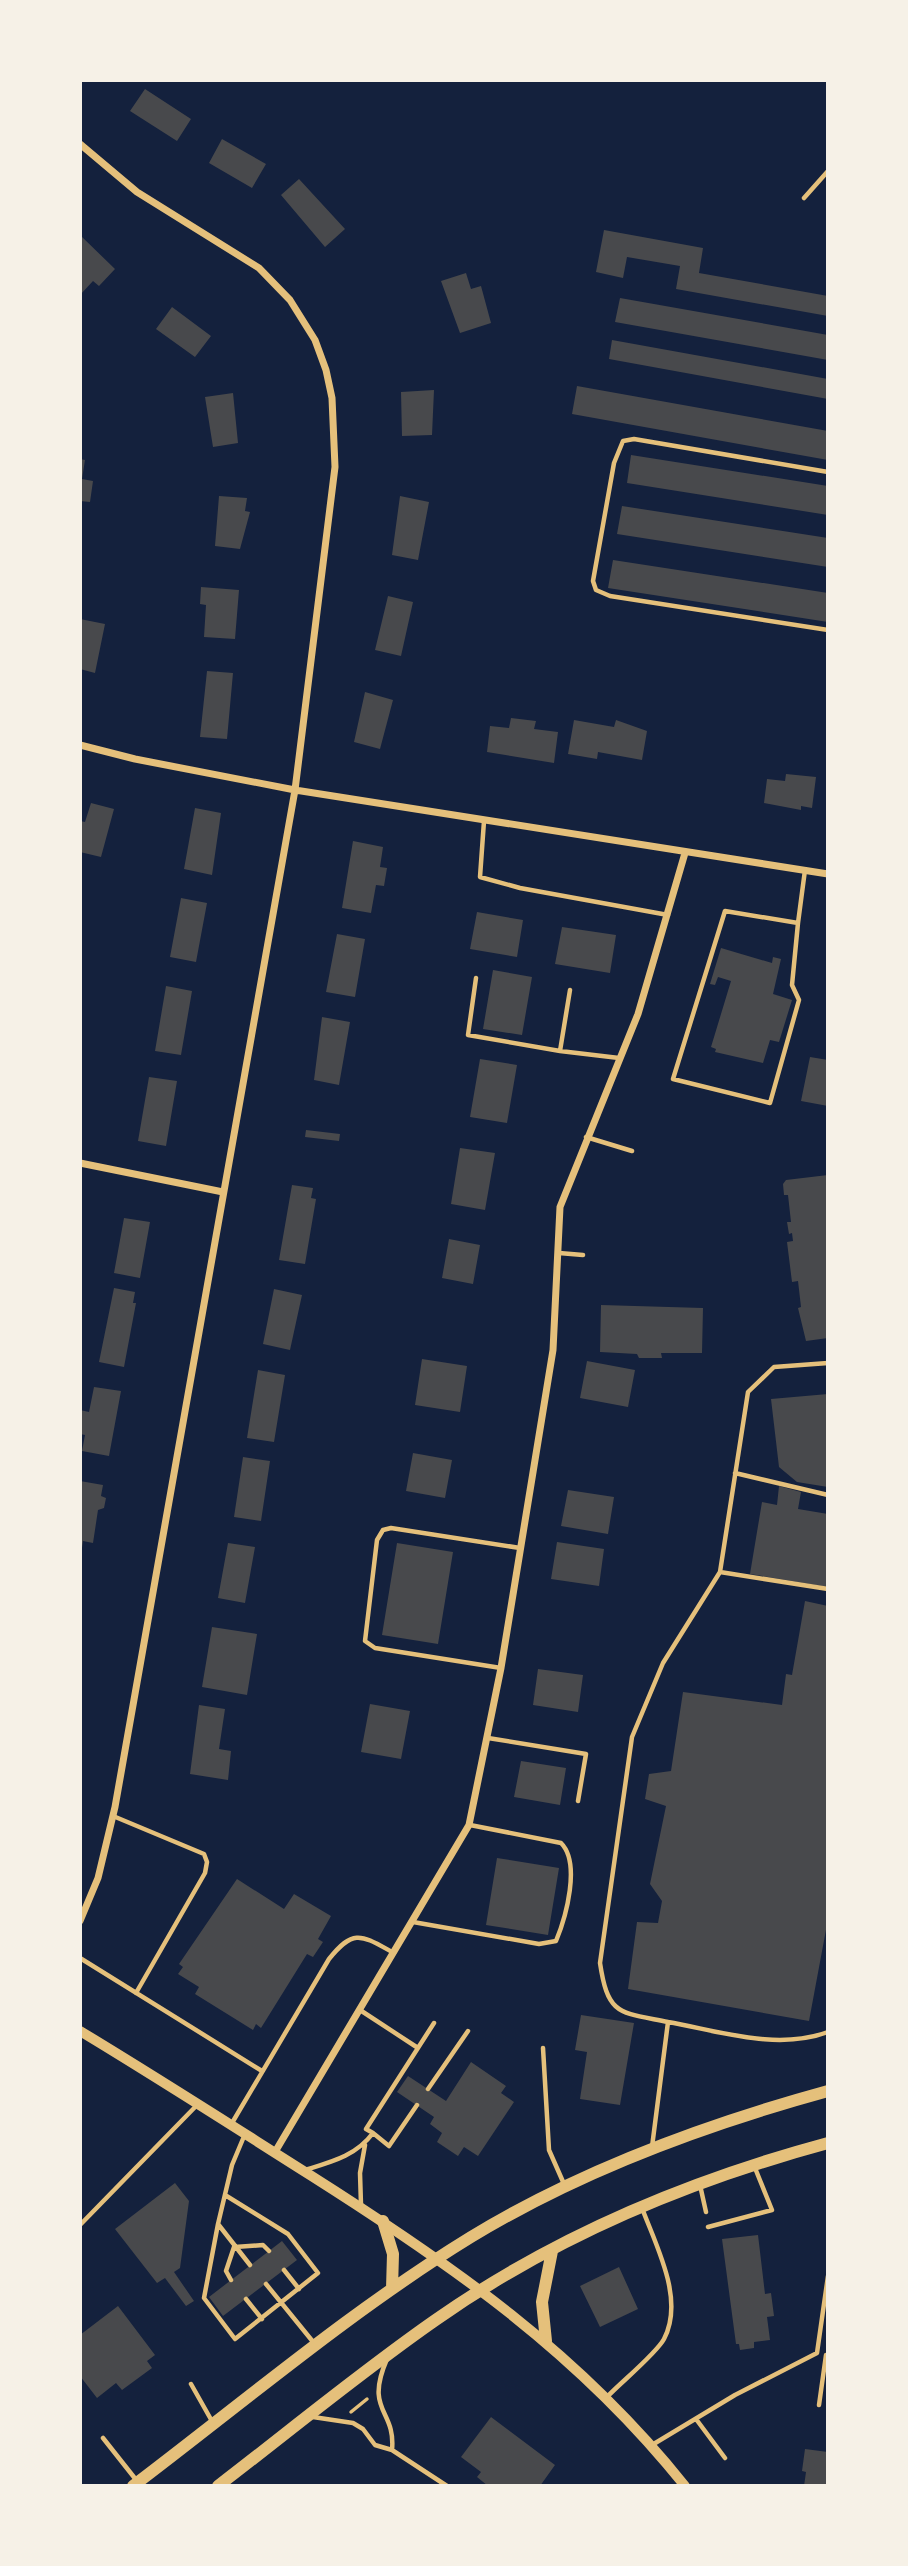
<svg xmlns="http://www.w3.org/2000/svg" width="908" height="2566" viewBox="0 0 908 2566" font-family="Lato,sans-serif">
<rect width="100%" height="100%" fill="#14213d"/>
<!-- building -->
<path fill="#48494c" d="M145,89l46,30 -14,22 -47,-30z
M222,139l44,25 -14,24 -43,-25z
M299,179l46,50 -20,18 -44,-52z
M604,230l99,18 -4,25 129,23v20l-152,-27 4,-23 -53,-9 -4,21 -27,-6z
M80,235l35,34 -16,17 -6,-5 -13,14z
M466,273l5,16 10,-3 10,37 -31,10 -19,-52z
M620,298l208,37v25l-213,-38z
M172,307l39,29 -16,21 -39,-28z
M612,340l216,39v20l-219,-40z
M577,386l251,45v29l-256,-46z
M434,390l-2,45 -30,1 -1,-44z
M233,393l5,50 -25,4 -8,-50z
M631,455l197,31v29l-201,-32z
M80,459l5,1 -3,19 11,2 -3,21 -10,-1z
M219,496l28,2 -2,13 5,1 -10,37 -25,-3z
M400,496l29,6 -11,58 -26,-5z
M622,506l206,32v29l-211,-33z
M613,560l215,33v29l-220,-34z
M201,587l38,3 -4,49 -31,-2 2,-32 -6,-1z
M388,596l25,6 -12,54 -26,-6z
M80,619l25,5 -10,49 -15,-4z
M207,671l26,2 -6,66 -27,-2z
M365,692l28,8 -13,49 -26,-7z
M511,718l25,3 -2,8 24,3 -4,31 -67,-11 3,-26 19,2z
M574,720l40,7 2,-7 31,11 -5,29 -44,-8 -1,7 -29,-5z
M786,774l30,3 -4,31 -11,-2v4l-37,-7 3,-24 18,2z
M91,803l23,6 -13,48 -21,-5v-31l5,1z
M195,808l26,5 -9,62 -28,-6z
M353,841l30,6 -3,20 7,1 -3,18 -8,-1 -5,28 -29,-5z
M181,898l26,5 -11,59 -26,-5z
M477,912l46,8 -6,37 -47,-8z
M562,927l54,8 -6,38 -55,-9z
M337,934l28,5 -10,58 -29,-5z
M721,948l51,15 1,-6 8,2 -8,35 19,6 -13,42 -9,-2 -7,23 -48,-11 1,-3 -5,-2 20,-66 -13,-4 -3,8 -5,-1z
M493,970l39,7 -10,58 -39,-6z
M166,986l26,5 -11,64 -26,-4z
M322,1017l28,5 -11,63 -25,-5z
M810,1057l18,3v46l-27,-5z
M480,1059l37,6 -10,58 -37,-6z
M149,1077l28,4 -11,65 -28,-5z
M306,1130l34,4 -1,7 -34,-4z
M460,1148l35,5 -10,57 -34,-6z
M828,1175v163l-22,3 -8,-33 3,-1 -3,-26 -6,1 -5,-40 6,-1 -1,-8 -3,1 -2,-12h4l-3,-27h-4l-1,-11 3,-4z
M292,1185l21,3 -2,10 5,1 -11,65 -26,-4z
M124,1218l26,4 -10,56 -26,-5z
M449,1239l31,6 -7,39 -31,-6z
M114,1288l21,4 -2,11h3l-12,64 -25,-5z
M274,1289l28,6 -12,55 -27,-6z
M601,1305l102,3 -1,45h-41l1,5h-23l-2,-4 -37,-2z
M422,1359l45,7 -7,46 -45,-7z
M587,1361l48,9 -7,37 -48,-9z
M258,1370l27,5 -11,67 -27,-4z
M94,1387l27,4 -12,65 -27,-5 3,-16 -5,-1v-24l9,2z
M828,1394v93l-31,-5 -18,-15 -8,-68z
M413,1453l39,7 -7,38 -39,-7z
M243,1457l27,4 -9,60 -27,-4z
M80,1481l23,4 -2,11 5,2 -2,10 -6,2 -5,33 -10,-2 -1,7z
M779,1486l22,6 -3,17 30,5v73l-78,-13 12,-72 15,3z
M568,1490l46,7 -6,37 -47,-8z
M557,1542l47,7 -5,37 -48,-7z
M228,1543l27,4 -10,56 -27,-5z
M397,1543l56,9 -15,92 -56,-9z
M805,1601l23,5v313l-19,102 -181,-32 9,-67 21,1 4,-22 -12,-17 16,-78 -21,-7 4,-25 22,-3 12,-79 99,13 4,-31 6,1z
M212,1627l45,7 -10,61 -45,-8z
M538,1669l45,6 -5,37 -45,-7z
M370,1704l40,7 -9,48 -40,-7z
M199,1705l26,4 -6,40 12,2 -3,29 -38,-6z
M521,1761l45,7 -6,37 -46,-8z
M497,1858l62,10 -11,67 -62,-10z
M237,1879l47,30 10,-15 37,22 -13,23 5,3 -10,15 -6,-3 -46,74 -5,-4 -3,6 -58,-36 4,-7 -21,-13 5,-7 -4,-3z
M581,2015l53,8 -14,82 -40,-6 7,-47 -12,-2z
M471,2062l35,24 -5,7 13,9 -36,54 -14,-9 -6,9 -21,-14 5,-9 -12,-9 4,-7 -37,-25 11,-16 38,25z
M175,2183l14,18 -9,67 -6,4 20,29 -8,5 -21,-28 -8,5 -42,-54z
M758,2235l7,59 6,-1 3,23 -7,1 3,23 -16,2v6l-14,2 -1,-6h-3l-14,-105z
M282,2241l15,19 -74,56 -14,-19z
M619,2267l19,42 -38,18 -20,-41z
M118,2306l37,49 -8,6 5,7 -30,22 -6,-7 -19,15 -17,-22v-41z
M491,2417l64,48 -15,21h-52l-11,-9 4,-5 -20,-15z
M805,2449l23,3v34h-24l2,-14 -4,-1z"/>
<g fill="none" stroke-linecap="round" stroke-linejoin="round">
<!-- path -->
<path stroke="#e5c07b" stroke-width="3.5" d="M351,2412l16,-13"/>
<!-- service -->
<path stroke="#e5c07b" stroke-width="4.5" d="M804,198l24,-27
M828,472l-194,-33 -11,2 -9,22 -21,118 3,9 14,6 218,34
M484,821l-4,56 40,11 148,27
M798,923l-6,62 7,15 -29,103 -97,-24 52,-168 73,12 7,-53
M476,978l-8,57 92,16
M570,990l-10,61 59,7
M586,1137l46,14
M559,1253l24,2
M735,1473l93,22
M720,1572l108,17
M501,1668l-126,-20 -10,-7 12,-101 6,-10 8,-2 129,20
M488,1738l98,16 -8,47
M113,1816l91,38 3,8 -2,11 -69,120
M413,1922l126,22 17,-3c10,-24 25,-78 5,-98l-91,-18
M80,1958l182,113
M360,2010l58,38
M668,2022c-49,-10 -60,-6 -68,-59l32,-226 31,-74 57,-91 28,-180 26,-25 54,-4
M543,2048l6,102 15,34
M428,2089l40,-58
M232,2123l97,-164c25,-31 32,-24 65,-6
M373,2133l-7,-4 68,-106
M245,2134l-13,31 -14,59 32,41
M652,2147l16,-125c51,9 109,29 160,10
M305,2170c26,-8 51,-14 68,-37l16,13 28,-41
M700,2185l6,27
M361,2205l-1,-32 5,-28
M218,2224l-14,74 31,41 83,-66 -30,-39 -63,-39
M80,2225l118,-121
M708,2227l64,-17 -17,-42
M235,2247l28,-2 6,6
M284,2270l15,19
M231,2280l-5,-9 8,-24
M266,2284l48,59
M246,2299l16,20
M387,2359c-23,53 9,50 5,91
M191,2384l22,39
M607,2397c13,-14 49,-43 57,-58 21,-40 -8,-93 -22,-131
M819,2405l7,-50
M313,2417l40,6 10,6 12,16 17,5 55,36
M696,2419l29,39
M103,2438l34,43
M652,2445l83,-50 82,-42 11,-77"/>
<!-- minor -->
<path stroke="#e5c07b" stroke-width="7" d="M80,144l57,48 122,76 31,32 25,40 11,30 6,28 3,69 -40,323 -180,1017 -17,71 -18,43
M80,745l55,14 160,31 533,84
M80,1163l143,29
M275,2152l194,-327 32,-157 52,-318 7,-143 78,-193 47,-161"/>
<!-- tertiary -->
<path stroke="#e5c07b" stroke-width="10" d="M80,2031c78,47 154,96 230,144 142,90 269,178 375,311"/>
<!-- primary -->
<path stroke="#e5c07b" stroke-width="12" d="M383,2221l10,33 -1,35
M546,2341l-4,-39 10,-51
M133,2486c111,-84 219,-176 338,-249 110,-67 233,-112 357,-146
M218,2486c73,-56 144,-115 219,-167 117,-82 254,-139 391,-176"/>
</g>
<!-- border -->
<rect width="908" height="2566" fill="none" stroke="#f6f1e7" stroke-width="164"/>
</svg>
